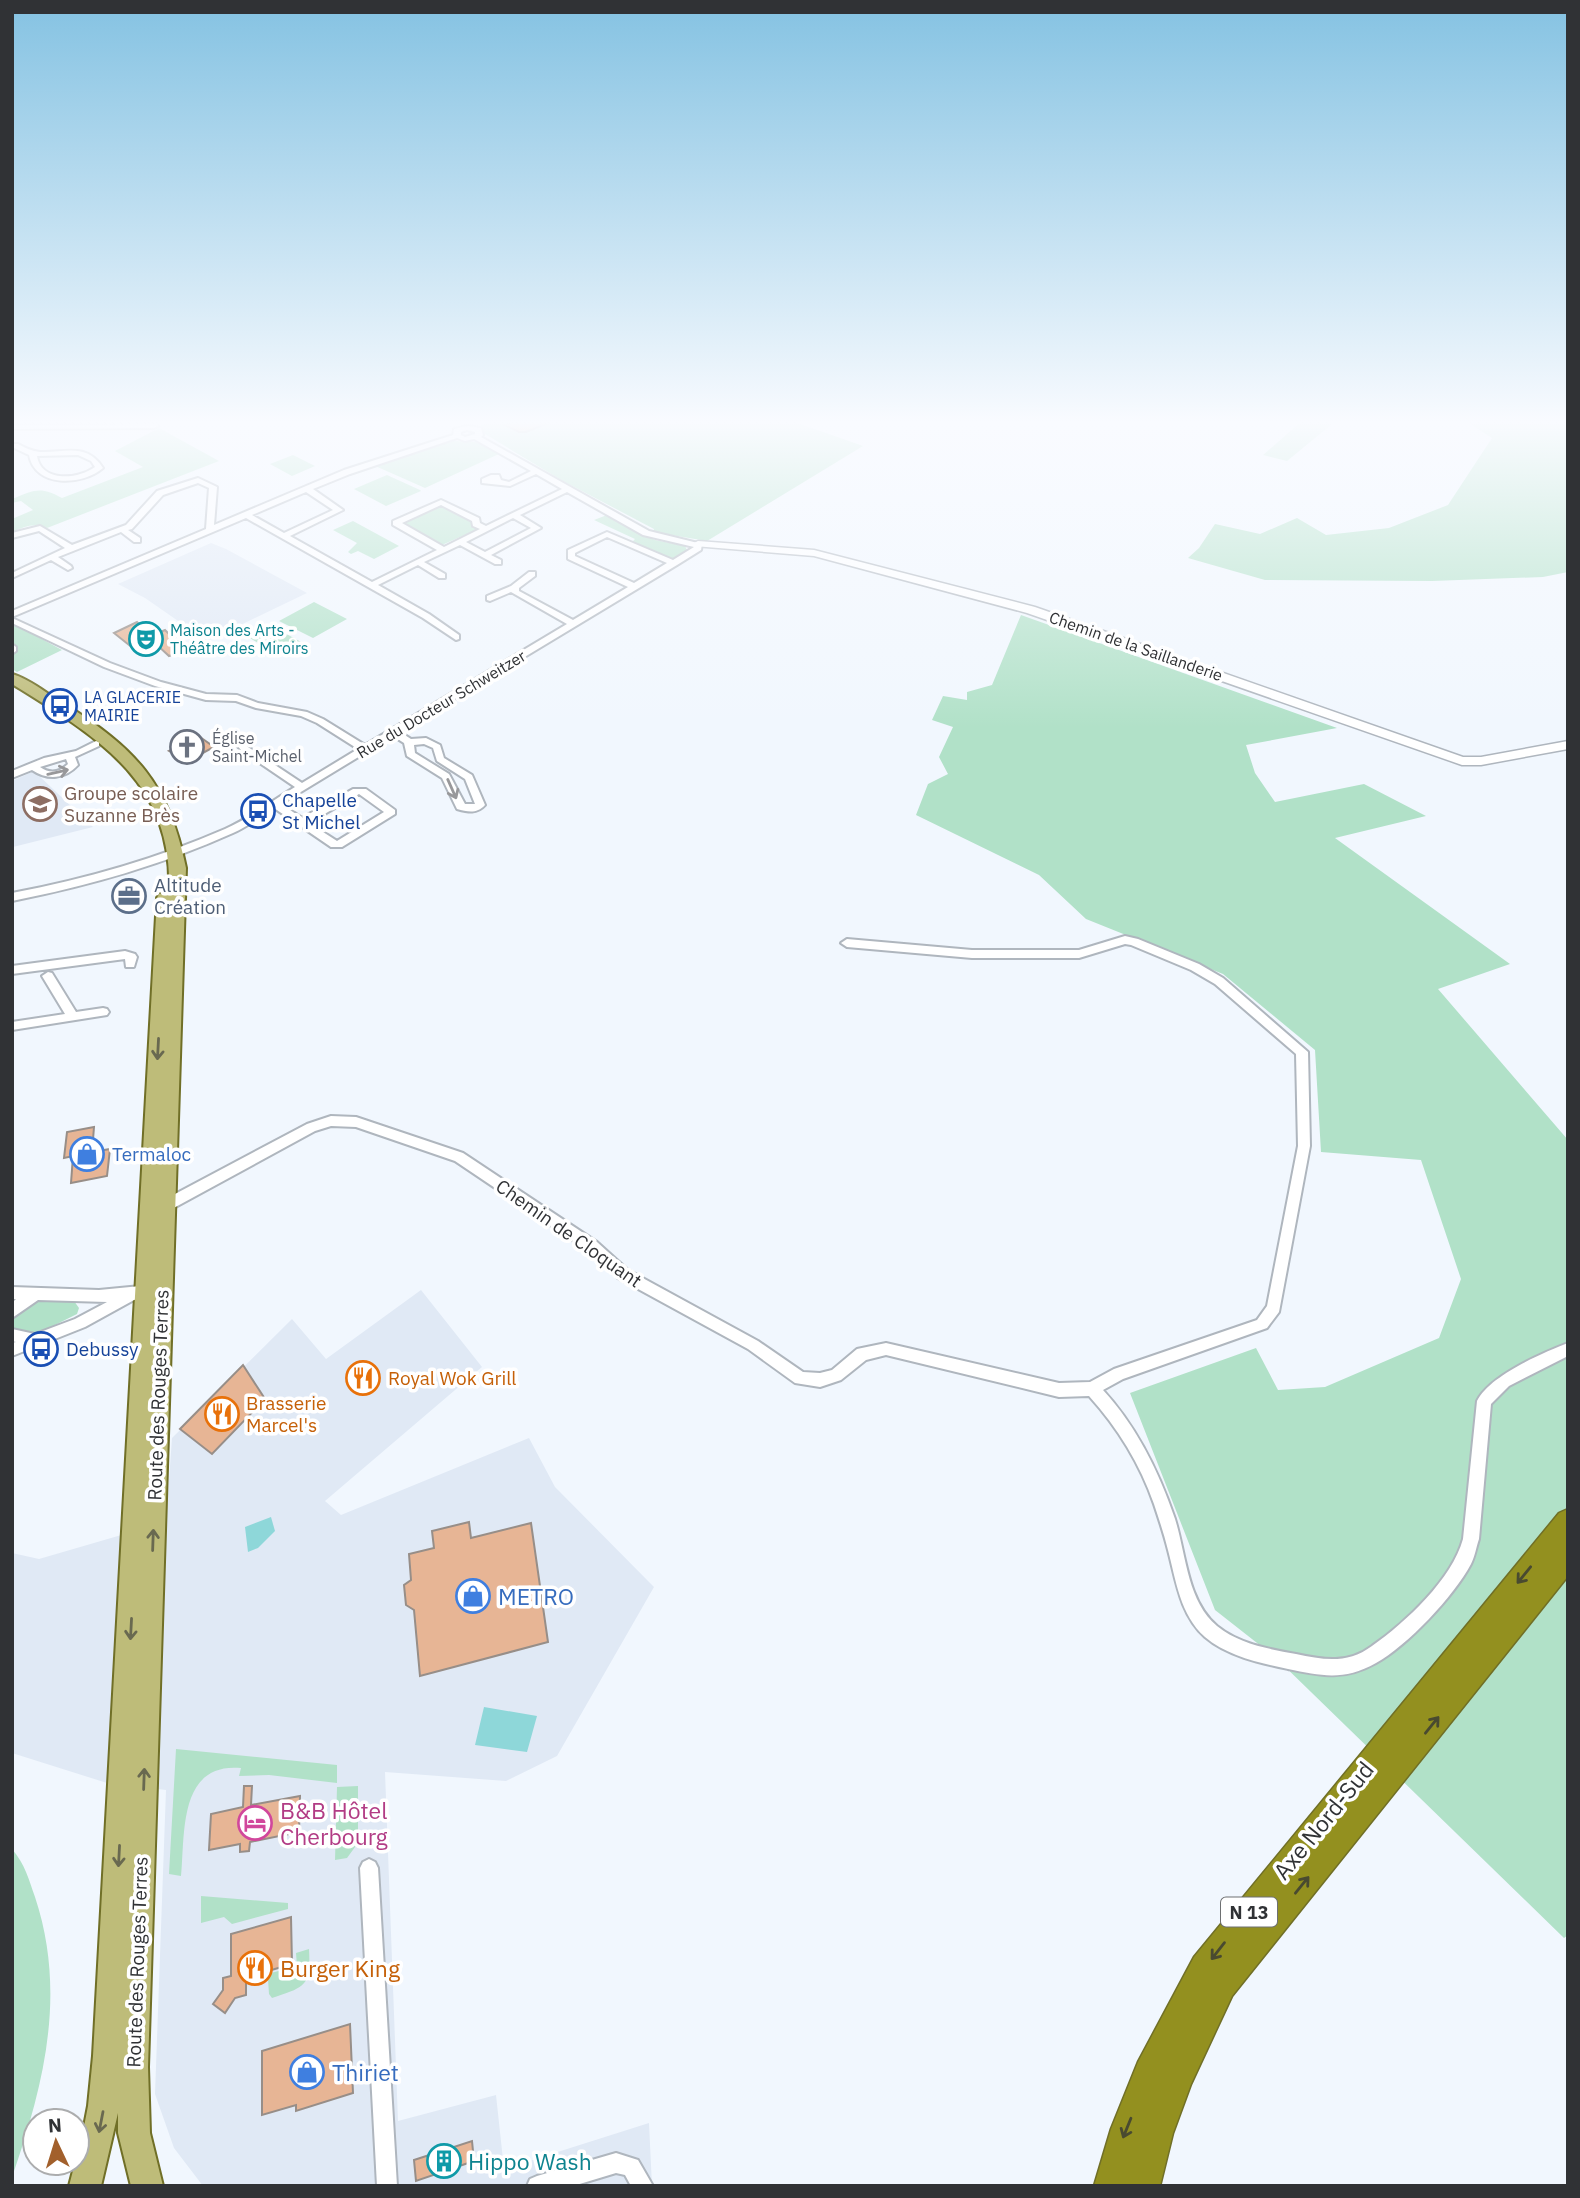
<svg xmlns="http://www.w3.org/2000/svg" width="1580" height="2198" viewBox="0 0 1580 2198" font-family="'IBM Plex Sans',sans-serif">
<rect width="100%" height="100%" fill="#f1f7fe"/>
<!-- built -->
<path fill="#e0e9f5" d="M211,543l15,6 81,44 -100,48 -62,-43 -27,-14z
M34,771l59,56 -80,20 -1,-66z
M421,1290l61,77 -157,134 16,14 188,-77 26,49 99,100 -97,169 -51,25 -121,-9 13,349 98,-26 8,74 145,-46 3,63h-449l-29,-38 -19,-54 11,-304 -59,-7 -95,-30v-200l27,6 127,-37 6,-84 120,-119 34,40z"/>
<!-- green -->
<path fill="#b1e1c8" d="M493,420h296l74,26 -156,95 -54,-9 1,-3 -91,-48 -88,-53z
M1303,420h34l-50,41 -24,-6z
M1455,420h113v152l-25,5 -111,4 -167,-1 -77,-22 11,-10 16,-24 45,10 37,-16 29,17 63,-7 59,-23 44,-67 -23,-15z
M159,428l60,33 -172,67c-12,-6 -23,-1 -35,4v-13l21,-9 -12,-9 -9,2v-4c23,-9 28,-13 50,-1l81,-31 -28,-16z
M453,441l22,1 26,11 -76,35 -52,-23 57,-19z
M293,455l22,11 -23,10 -22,-12z
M387,475l33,15 1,1 -35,15 -32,-17z
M438,505l34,17v4l6,3 -36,16 -40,-23z
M607,515l48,25 30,6 3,6 -15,8 -41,-18 3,-3 -41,-19z
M353,521l46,25 -25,13 -16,-8 -7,3 -3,-2 9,-9 -24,-13z
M314,602l33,17 -34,19 -34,-17z
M1021,615l316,113 -91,17 9,28 20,29 89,-18 62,32 -91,22 175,126 -72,25 130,151v795l-4,3 -289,-281 -60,-47 -85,-217 126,-45 22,42 47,-3 114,-49 22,-59 -40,-119 -100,-8 -6,-102 -92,-76 -137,-55 -47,-44 -123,-60 12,-31 20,-10 -9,-17 14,-30 -21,-7 11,-24 24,4v-8l25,-7z
M12,624l4,1 46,25 -45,22 -5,-3v-13l5,-9 -5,-6z
M270,625l33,18 -23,13 -32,-19z
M36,1298l38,3 5,7 -2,6 -42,21 -21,-4c-6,-16 11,-24 22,-33z
M176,1749l161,16v18l-68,-8 -30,1 2,-8c-63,-6 -56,67 -60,108l-12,-2z
M358,1786v57l-11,15 -12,2 2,-73z
M12,1849c13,15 17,31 23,48 32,96 9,188 -23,280z
M201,1896l87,7v6l-56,15 -8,-7 -23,6z
M309,1949c2,37 -3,38 -37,49l-3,-4 -1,-15 3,-6 26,-7 -1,-13z"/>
<!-- water -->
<path fill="#8ed7d9" d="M271,1517l4,14 -17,17 -10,4 -3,-25z
M484,1707l53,9 -10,36 -52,-7z"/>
<!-- building -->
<path fill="#e7b595" stroke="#978e88" stroke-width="2" d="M517,420h38l-29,12h-7l-14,-7z
M137,622l14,14 14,-6 20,20 -16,6 -14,-13 -21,6 -20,-16z
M200,737l14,10 -13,7 -8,-5 -14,8 -10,-6z
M94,1127l-2,25 18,-3 -3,27 -36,7 2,-27 -9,2 3,-26z
M243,1365l22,34 -53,55 -32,-25z
M469,1522l2,16 60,-15 17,119 -128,34 -6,-66 -8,-5 -2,-20 7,-5 -2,-26 25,-6 -2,-17z
M244,1786h8l-1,19 49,-9 -1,36 -49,10 -1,9 -9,1v-8l-31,6 2,-36 32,-7z
M291,1917l1,47 -24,7v5l-22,7v12l-11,3 -10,15 -12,-9 10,-14v-12l8,-2v-42z
M350,2024l3,69 -57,18v-6l-34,10v-64z
M472,2141l2,20 -58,20 -2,-21z"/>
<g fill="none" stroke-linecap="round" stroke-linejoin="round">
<!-- street casing -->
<g stroke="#afb6be" stroke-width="4">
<path id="street" d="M157,424l1,2 -4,2 -142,1v-4z
M467,426l14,2 2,7 -2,2 168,94 53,13 -1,6 -24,15 -277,167 11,7 15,-1 14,7 4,13 28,17 13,30c-8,9 -17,7 -28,4l-15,-31 -35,-22 -3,-13 -11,-7 -112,68 21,14 51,-29h13l29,21v4l-53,33h-11l-57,-39c-14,9 -27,19 -41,25 -71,32 -145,53 -221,68v-8c74,-14 144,-34 213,-64 24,-11 47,-28 70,-42l-53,-36 -12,-13 2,-2h6l10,11 54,36 56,-34 -41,-26 -16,-7 -45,-8 -20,-7 -30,-1 -51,-14 -51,-19 -92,-44v-5l98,45 51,19 45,12 31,1 21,8 49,9 16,7 42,26 202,-121 -56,-32 -21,9 -3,-1v-4l24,-10 18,-14h6v4l-16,12v3l54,29 55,-33 -60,-28v-9l39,-18 66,28 21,-13 -51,-12 -76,-43 -47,23 21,13 -50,27 10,5v4h-6l-35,-19 -36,17 21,12v4h-6l-21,-13 -40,20 51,29 30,21v4l-3,1 -33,-22 -177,-100 -234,99v-6l194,-82 3,-41 -11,-5 -35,12 -31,34 -4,1 12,8v4h-6l-13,-10 -63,25 13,9 1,2 -4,2 -17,-10 -39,18v-5l53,-25 -26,-17 -27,7v-5l28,-7 32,19 54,-20 31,-34 41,-13 19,9 -3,38 130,-55 109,-35 1,-6zM467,430l8,2v2l-10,3 -4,-2v-3zM457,438l8,3 9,-2 57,32 -22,11 -8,-2 -2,-5h-8l-9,4v4l28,3 26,-12 26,15 -76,37 -6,-3 -1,-5 -38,-18 -48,21v4l44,25 -65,32 -82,-46 53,-26 -30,-21 37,-15zM306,492l27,18 -49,23 -32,-18zM441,505l31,16 1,5 7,3 -36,18 -42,-24zM513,518l18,10 -46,24 -19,-10zM607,537l60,26 -33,20 -59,-27v-3zM424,744l9,4 4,13 28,18 10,25h-10l-16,-30 -34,-21 -1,-8zM359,794l25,18 -47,29 -28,-18z
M18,444c7,4 14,7 22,8 25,1 46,-10 63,16 -21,18 -68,20 -74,-13l-17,-8v-3zM78,455l13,6 4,6c-18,13 -54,15 -58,-11z
M12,644l4,3v4l-4,3z
M96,741l3,1v4l-24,11 3,8c-13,14 -30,16 -46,5l-20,8v-7l32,-13 32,-7zM66,759l2,5c-9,9 -18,10 -28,3z
M1125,936l13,3 61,25 24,14 85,74 2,94 -31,166 -12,16 -144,51 -20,11c34,37 56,82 72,129 11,35 12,82 42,107 22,18 52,23 79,28 28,6 52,10 76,-8 34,-24 80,-67 91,-107l14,-138c12,-25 65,-48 91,-58v13l-59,30 -18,18 -12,135c-3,9 -4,17 -8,25 -17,32 -64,82 -95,99 -32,18 -54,13 -88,6 -28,-6 -61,-13 -83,-32 -25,-22 -29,-57 -37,-87 -4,-16 -9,-31 -14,-46 -14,-40 -36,-76 -65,-108l-30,1 -173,-42 -20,5 -25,20 -21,7 -25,-4 -47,-34 -130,-71 -31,-28 -132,-89 -99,-34 -25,-1 -16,5 -145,79 -5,1 -5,-1 -2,-4 2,-4 147,-78 24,-8 25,1 107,36 134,89 31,28 130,71 45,31 17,1 12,-3 25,-21 29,-6 173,40 31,-1 24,-13 143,-49 10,-14 31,-160 -2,-92 -81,-70 -24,-14 -60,-25 -6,-1 -46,14h-107l-125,-11 -6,-4 6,-4 125,11h107z
M125,951l10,3 2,3 -3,10h-8l-1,-8 -113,15v-8z
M48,972l4,1 24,39 27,-4 4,1 2,3 -2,3 -95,15v-8l53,-8 -23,-38z
M151,1285l5,2 2,4 -2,4 -22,5 -49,27 -73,29v-13l4,-1 -4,-1v-12l23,5 40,-15 32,-17 -69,-2 -26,18v-15l4,-4h-4v-12l87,3z
M369,1859l6,3 3,6 19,318h-20l-17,-318 3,-6z
M616,2153l22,7 15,26h-22l-6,-11 -9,-2 -43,13h-46l3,-7 7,-3z"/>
</g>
<!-- secondary casing -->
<g stroke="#afb6be" stroke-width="3">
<path id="secondary" d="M698,541l116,9 221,57 428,150h18l87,-16v8l-87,16h-19l-435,-152 -213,-57 -120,-10 -2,-2z"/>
</g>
<!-- primary casing -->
<g stroke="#706f27" stroke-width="4">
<path id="primary" d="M12,674c18,5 35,20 51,29 72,45 106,80 123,165l-38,1199 2,66 13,53h-32l-13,-53v-20l-17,73h-32l6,-23h2l11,-57 5,-50 64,-1158 2,-4 10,-1c5,-112 -72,-156 -157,-209z"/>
</g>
<!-- highway casing -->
<g stroke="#706f27" stroke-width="3">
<path id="highway" d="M1568,1509v67l-336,420 -41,88 -18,49 -13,53h-66l17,-57 27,-67 56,-105 365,-444z"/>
</g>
<!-- street -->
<use href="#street" fill="#fff" fill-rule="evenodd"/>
<!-- secondary -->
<use href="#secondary" fill="#fff" fill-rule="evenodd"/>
<!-- primary -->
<use href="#primary" fill="#bebc79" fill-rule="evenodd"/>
<!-- highway -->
<use href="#highway" fill="#93901f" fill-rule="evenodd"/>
</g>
<!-- one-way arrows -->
<defs><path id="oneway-shaft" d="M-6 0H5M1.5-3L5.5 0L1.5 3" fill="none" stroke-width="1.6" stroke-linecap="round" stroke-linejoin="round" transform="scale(1.75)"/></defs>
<g stroke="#98989a">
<use href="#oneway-shaft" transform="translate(58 772) rotate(-13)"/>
<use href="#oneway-shaft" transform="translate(452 789) rotate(66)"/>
</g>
<g stroke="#696950">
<use href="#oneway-shaft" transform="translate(158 1049) rotate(93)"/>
<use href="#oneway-shaft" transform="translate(153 1540) rotate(-88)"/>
<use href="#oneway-shaft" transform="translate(131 1629) rotate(93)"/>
<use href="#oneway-shaft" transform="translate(144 1779) rotate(-88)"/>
<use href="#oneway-shaft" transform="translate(119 1856) rotate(93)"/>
<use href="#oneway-shaft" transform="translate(101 2122) rotate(101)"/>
</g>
<g stroke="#494a30">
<use href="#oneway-shaft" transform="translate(1524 1575) rotate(129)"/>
<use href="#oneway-shaft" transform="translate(1432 1725) rotate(-51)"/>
<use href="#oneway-shaft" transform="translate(1302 1885) rotate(-51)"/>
<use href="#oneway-shaft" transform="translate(1218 1951) rotate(128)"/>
<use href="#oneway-shaft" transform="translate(1127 2128) rotate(112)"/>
</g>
<!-- sky -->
<linearGradient id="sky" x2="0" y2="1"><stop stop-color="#84c2e2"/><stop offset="0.58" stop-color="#f9fbff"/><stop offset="1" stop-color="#f9fbff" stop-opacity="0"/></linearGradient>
<rect width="1580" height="728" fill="url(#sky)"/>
<!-- icons -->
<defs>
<g id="theatre-ring" transform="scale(1.75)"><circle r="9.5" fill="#fff" stroke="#0f9aa8" stroke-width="1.5"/><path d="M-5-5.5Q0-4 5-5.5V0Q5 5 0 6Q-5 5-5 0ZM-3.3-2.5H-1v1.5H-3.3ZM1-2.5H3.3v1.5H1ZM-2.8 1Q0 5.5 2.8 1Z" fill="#0f9aa8"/></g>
<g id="bus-ring" transform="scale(1.75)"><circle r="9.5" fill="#fff" stroke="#1a4fb4" stroke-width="1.5"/><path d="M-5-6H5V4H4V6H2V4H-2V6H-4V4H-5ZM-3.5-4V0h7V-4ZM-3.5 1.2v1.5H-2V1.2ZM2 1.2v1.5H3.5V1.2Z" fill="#1a4fb4"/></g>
<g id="church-ring" transform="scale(1.75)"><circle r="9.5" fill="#fff" stroke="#6b7280" stroke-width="1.5"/><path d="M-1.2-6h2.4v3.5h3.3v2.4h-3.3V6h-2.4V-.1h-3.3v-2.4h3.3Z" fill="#6b7280"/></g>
<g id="school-ring" transform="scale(1.75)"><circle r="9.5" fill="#fff" stroke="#8d6e63" stroke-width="1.5"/><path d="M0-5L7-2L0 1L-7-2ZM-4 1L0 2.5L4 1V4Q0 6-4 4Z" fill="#8d6e63"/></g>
<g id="office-ring" transform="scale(1.75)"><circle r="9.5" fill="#fff" stroke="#5c6f8a" stroke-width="1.5"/><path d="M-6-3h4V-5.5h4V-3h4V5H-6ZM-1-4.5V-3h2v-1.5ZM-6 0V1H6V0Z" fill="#5c6f8a"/></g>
<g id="shop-ring" transform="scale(1.75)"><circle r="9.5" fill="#fff" stroke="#3f7fe0" stroke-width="1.5"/><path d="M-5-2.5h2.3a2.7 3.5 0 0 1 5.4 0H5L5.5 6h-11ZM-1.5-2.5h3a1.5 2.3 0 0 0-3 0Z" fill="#3f7fe0"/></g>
<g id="restaurant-ring" transform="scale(1.75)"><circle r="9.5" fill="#fff" stroke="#e8710a" stroke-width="1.5"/><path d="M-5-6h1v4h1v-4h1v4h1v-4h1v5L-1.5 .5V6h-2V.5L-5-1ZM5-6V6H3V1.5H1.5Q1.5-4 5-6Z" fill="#e8710a"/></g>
<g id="hotel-ring" transform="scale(1.75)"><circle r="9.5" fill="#fff" stroke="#d1479c" stroke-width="1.5"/><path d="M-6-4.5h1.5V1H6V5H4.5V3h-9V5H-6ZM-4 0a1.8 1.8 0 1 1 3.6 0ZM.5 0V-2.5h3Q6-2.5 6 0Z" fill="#d1479c"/></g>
<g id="building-ring" transform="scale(1.75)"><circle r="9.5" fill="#fff" stroke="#0f9aa8" stroke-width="1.5"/><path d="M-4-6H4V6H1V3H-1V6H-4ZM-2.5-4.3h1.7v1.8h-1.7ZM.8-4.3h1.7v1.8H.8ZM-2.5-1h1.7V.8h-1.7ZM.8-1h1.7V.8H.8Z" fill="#0f9aa8"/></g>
</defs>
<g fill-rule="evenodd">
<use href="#theatre-ring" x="146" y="639"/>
<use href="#bus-ring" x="60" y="706"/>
<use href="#church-ring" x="187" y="747"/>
<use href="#school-ring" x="40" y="804"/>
<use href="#bus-ring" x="258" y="811"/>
<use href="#office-ring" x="129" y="896"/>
<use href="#shop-ring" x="87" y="1154"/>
<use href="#bus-ring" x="41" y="1349"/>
<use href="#restaurant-ring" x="363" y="1378"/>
<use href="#restaurant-ring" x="222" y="1414"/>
<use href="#shop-ring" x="473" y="1596"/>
<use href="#hotel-ring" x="255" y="1823"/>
<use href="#restaurant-ring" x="255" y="1968"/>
<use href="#shop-ring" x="307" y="2072"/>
<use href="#building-ring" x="444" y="2161"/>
</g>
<g text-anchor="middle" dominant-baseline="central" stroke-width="7" stroke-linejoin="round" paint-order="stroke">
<!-- far-culture labels -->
<g font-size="16" fill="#0d838f" stroke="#fff" text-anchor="start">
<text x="170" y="630">Maison des Arts -<tspan x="170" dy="18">Théâtre des Miroirs</tspan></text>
</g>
<!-- far-street labels -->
<g font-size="16" fill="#303235" stroke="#fff">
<text transform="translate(1136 646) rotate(19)">Chemin de la Saillanderie</text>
<text transform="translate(441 704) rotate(-31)">Rue du Docteur Schweitzer</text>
</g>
<!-- far-transit labels -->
<g font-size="16" fill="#164399" stroke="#fff" text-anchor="start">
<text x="84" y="697">LA GLACERIE<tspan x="84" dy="18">MAIRIE</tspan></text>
</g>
<!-- far-worship labels -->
<g font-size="16" fill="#5b616d" stroke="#fff" text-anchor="start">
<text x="212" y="738">Église<tspan x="212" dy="18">Saint-Michel</tspan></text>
</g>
<!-- shield labels -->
<rect fill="#fff" stroke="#6e7072" stroke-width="2" x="1221" y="1897.5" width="56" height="29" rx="5"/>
<g font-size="18" font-weight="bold" fill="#303235">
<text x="1249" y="1912">N 13</text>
</g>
<!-- education labels -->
<g font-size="19" fill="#785e54" stroke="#fff" text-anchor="start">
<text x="64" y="793">Groupe scolaire<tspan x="64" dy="22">Suzanne Brès</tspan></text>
</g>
<!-- transit labels -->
<g font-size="19" fill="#164399" stroke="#fff" text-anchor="start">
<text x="282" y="800">Chapelle<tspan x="282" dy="22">St Michel</tspan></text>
<text x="66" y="1349">Debussy</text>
</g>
<!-- service labels -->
<g font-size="19" fill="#4e5e75" stroke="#fff" text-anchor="start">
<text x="154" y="885">Altitude<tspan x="154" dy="22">Création</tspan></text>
</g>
<!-- shop labels -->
<g font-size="19" fill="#366cbe" stroke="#fff" text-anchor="start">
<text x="112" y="1154">Termaloc</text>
</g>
<!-- street labels -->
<g font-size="19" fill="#303235" stroke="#fff">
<text transform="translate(569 1233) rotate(35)">Chemin de Cloquant</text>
<text transform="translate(158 1395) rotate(-88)">Route des Rouges Terres</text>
<text transform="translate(137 1962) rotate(-88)">Route des Rouges Terres</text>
</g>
<!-- food labels -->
<g font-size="19" fill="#c56008" stroke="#fff" text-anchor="start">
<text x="388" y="1378">Royal Wok Grill</text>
<text x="246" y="1403">Brasserie<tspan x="246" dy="22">Marcel's</tspan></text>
</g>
<!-- near-shop labels -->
<g font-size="23" fill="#366cbe" stroke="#fff" text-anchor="start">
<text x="498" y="1596">METRO</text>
<text x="332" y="2072">Thiriet</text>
</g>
<!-- near-hotel labels -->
<g font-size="23" fill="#b23c85" stroke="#fff" text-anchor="start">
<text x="280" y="1810">B&amp;B Hôtel<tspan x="280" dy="26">Cherbourg</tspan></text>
</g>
<!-- near-street labels -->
<g font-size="23" fill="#303235" stroke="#fff">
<text transform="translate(1323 1820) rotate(-51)">Axe Nord-Sud</text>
</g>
<!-- near-food labels -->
<g font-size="23" fill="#c56008" stroke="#fff" text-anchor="start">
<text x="280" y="1968">Burger King</text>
</g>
<!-- near-culture labels -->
<g font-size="23" fill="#0d838f" stroke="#fff" text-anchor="start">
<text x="468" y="2161">Hippo Wash</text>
</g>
</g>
<!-- border -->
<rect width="1580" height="2198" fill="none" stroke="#303235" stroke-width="28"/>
<!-- north arrow -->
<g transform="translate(56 2142) rotate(356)"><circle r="33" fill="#ffffff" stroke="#acadae" stroke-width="2"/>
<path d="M0-5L12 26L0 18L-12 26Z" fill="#a2602c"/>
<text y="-10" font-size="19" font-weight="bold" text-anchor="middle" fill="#303235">N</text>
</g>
</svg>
